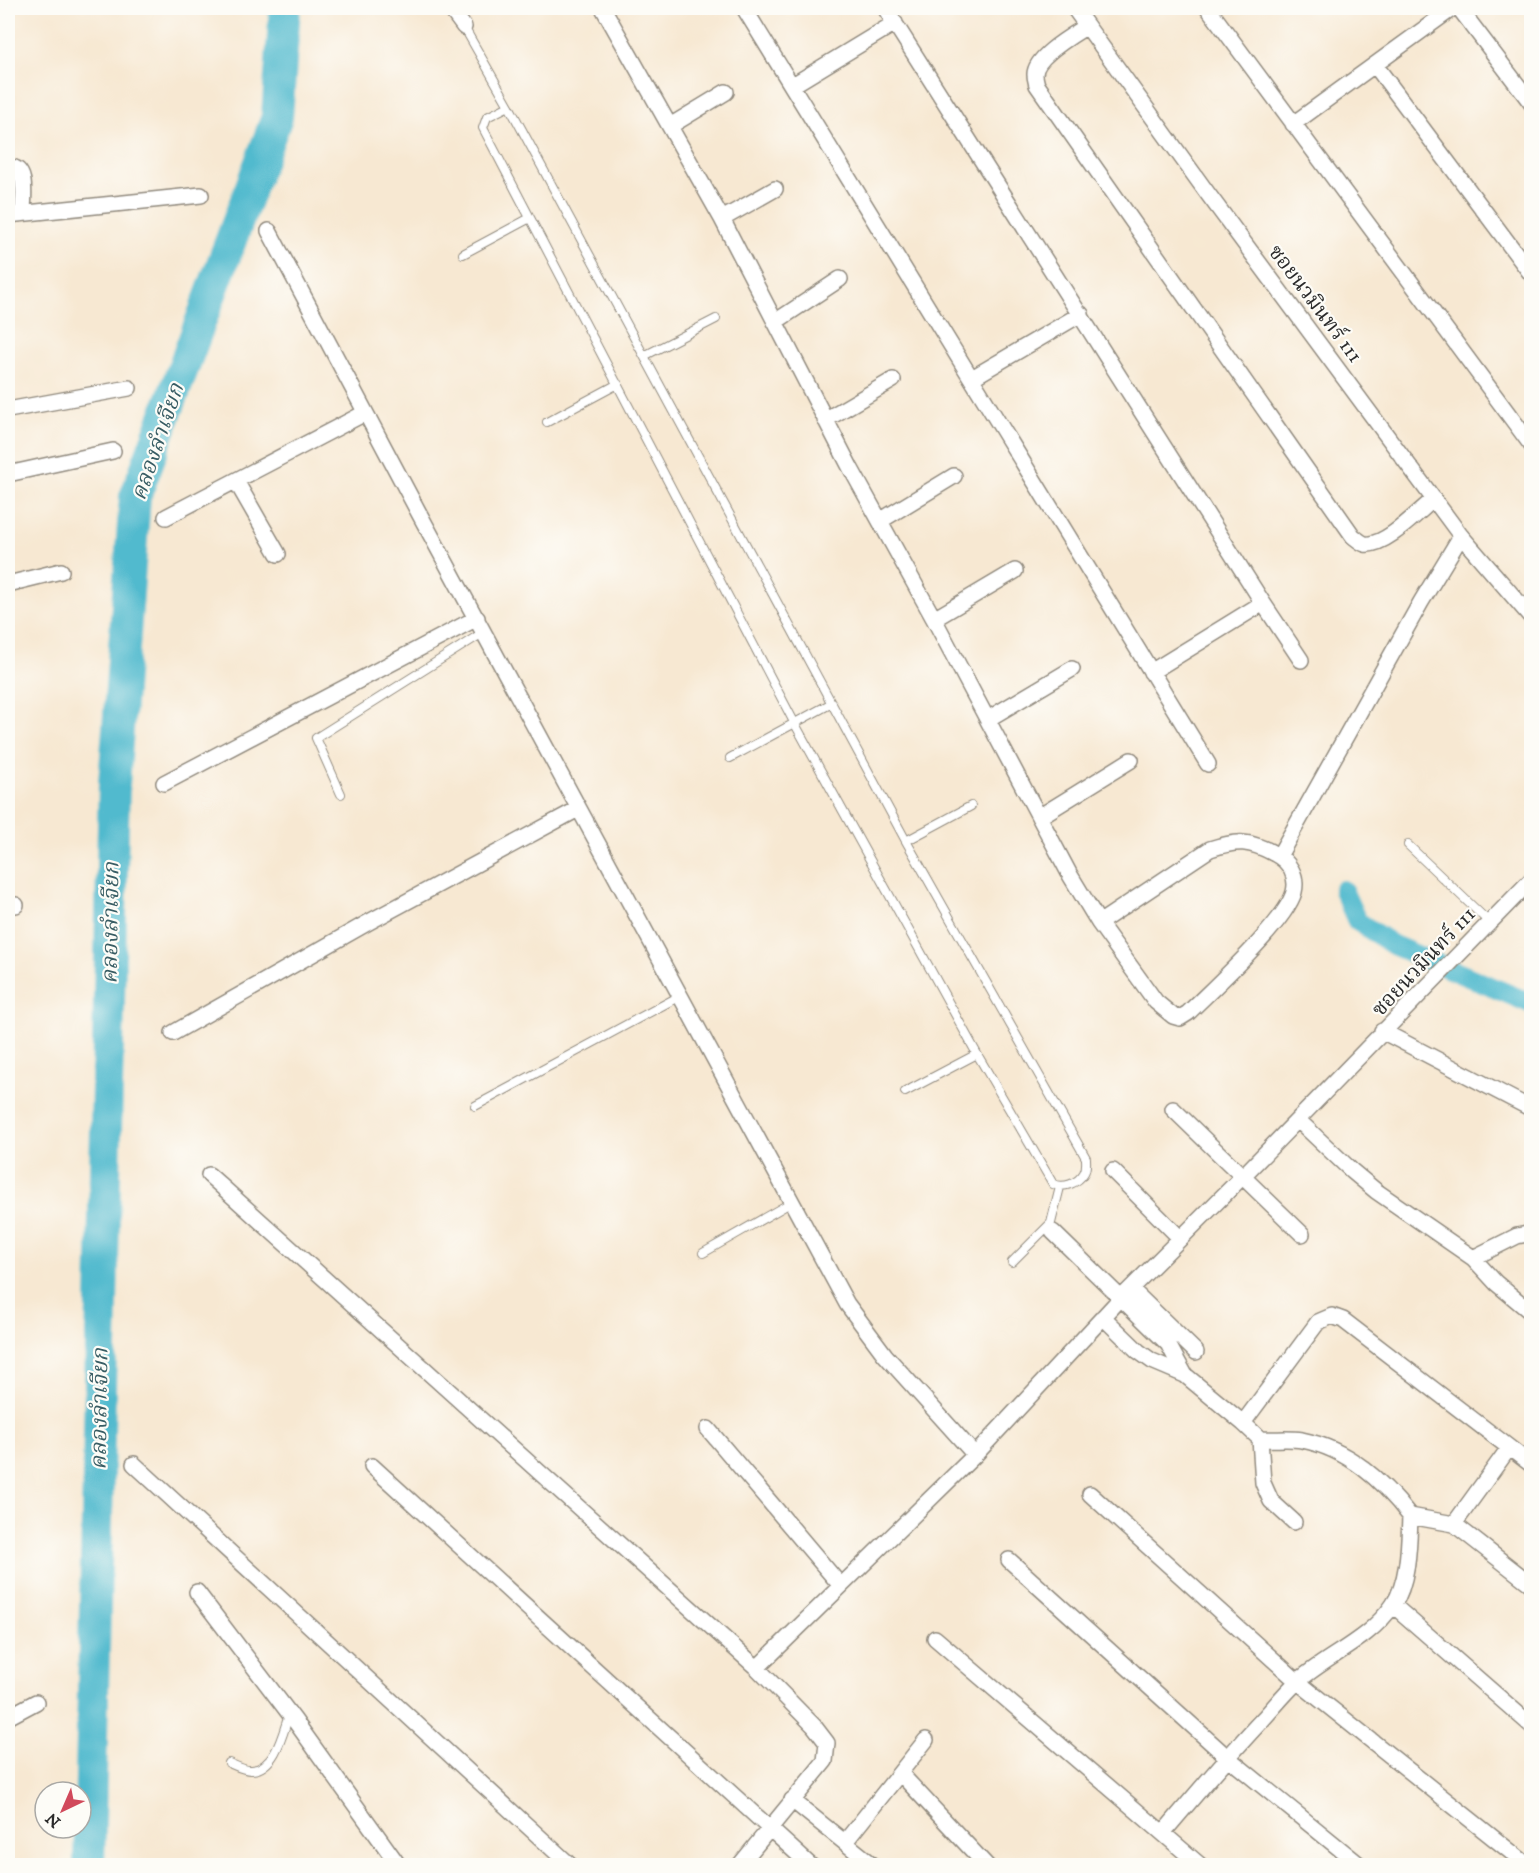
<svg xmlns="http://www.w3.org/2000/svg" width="1539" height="1873" viewBox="0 0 1539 1873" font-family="'IM FELL DW Pica','Noto Serif Thai',serif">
<rect width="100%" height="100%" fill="#fdfcf7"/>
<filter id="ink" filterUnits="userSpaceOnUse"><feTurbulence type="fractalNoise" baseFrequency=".0167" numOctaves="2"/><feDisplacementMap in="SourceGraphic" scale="12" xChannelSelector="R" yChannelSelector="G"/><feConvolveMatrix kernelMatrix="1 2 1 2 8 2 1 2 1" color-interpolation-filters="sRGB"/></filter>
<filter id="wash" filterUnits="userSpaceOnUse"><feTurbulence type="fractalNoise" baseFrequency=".008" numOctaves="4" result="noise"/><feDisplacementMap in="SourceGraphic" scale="24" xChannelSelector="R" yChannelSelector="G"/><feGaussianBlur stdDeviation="1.35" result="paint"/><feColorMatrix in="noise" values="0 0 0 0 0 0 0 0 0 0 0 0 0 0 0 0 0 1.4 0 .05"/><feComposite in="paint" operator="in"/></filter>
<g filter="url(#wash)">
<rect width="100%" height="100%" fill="#f7e8d2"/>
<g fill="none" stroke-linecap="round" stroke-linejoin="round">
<!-- canal -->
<path stroke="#51bace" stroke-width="20" d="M1343,890l14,31 36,24 139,59"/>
<!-- river -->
<path stroke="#51bace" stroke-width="32" d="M89,1866l25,-1082 21,-287 142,-380 8,-109"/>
</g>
</g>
<g filter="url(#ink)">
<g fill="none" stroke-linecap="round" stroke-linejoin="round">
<!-- lane casing -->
<g stroke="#918a7e" stroke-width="10">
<path id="lane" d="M464,27l45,79 397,735 180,317c0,5 1,10 -2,15 -6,10 -20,16 -31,11l-76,-130 -182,-330 -312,-596 4,-11 22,-11
M463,254l67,-36
M644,356l72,-37
M547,422l71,-38
M1531,740h1
M730,758l102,-55
M341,794l-25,-56 168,-106
M906,841l65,-35
M1408,845l81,77
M905,1092l72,-38
M475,1106l205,-110
M703,1253l89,-51
M1012,1262l39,-39 9,-36
M229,1763c7,3 16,8 23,7 24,-2 31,-38 37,-55"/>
</g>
<!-- street casing -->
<g stroke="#918a7e" stroke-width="18">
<path id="street" d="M450,8l14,19
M603,8l119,211 128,248 84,152 136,256 29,48 57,79 17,14 7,2 8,-5c25,-25 98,-91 106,-121 4,-16 -5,-31 -19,-38 -26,-14 -37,-14 -65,-5l-111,74
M744,8l464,756
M885,8l378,595 38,57
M1074,8l134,186 253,342 71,82
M1208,8l324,438
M1459,8l73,96
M1087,26c-14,9 -53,31 -52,49 0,3 1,6 2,10l316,451c4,3 8,7 12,8 20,3 54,-33 69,-45
M1375,65l157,210
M793,85l102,-62
M1293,124l160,-116
M670,126l56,-34
M8,167c21,-2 15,32 15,46
M8,215l193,-20
M722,219l53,-30
M269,231l151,284 427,789 38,51 90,100
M775,322l65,-43
M972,378l109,-64
M8,410l121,-22
M825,420l68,-40
M8,474l105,-23
M236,481l42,73
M166,517l199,-104
M880,521l74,-45
M8,584l53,-13
M934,619l81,-48
M1151,672l112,-69
M988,719l84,-50
M164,783l313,-165
M1039,817l92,-57
M1279,856l142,-254 40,-66
M8,905h8
M1382,1031l150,78
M173,1033l196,-111 209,-113
M1173,1109l129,125
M1298,1120l54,51 24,20 97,67 23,25 36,30
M1113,1171l67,67
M209,1175l548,493 57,58 13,17 -2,18 -86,105
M1053,1232l115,112 17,31
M1473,1258l44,-22 15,-3
M1131,1289l65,63
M1103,1317l35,34 14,10 33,14 58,48
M708,1429l133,157
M134,1464l437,402
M372,1466l439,400
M1090,1494l208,188 228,182
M1410,1516l44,8 55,-76
M1294,1522l-23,-21 -8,-18 -3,-44 -17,-16 75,-101 14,-6 11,4 189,145
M1454,1524l78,61
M1009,1560l218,197 134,109
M197,1592l98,129 104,145
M1393,1605l139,121
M935,1638l266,228
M757,1668l218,-213 145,-156 122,-122 290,-298
M8,1717l28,-15
M900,1773l87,93
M792,1800l82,66
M1163,1833c33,-39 65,-77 100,-114 11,-12 22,-26 34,-37 31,-27 72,-42 96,-77 16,-23 16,-63 17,-89 -28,-36 -62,-67 -108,-76 -13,-2 -28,0 -42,-1
M845,1842l81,-102"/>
</g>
<!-- lane -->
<use href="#lane" stroke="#fff" stroke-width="8"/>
<!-- street -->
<use href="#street" stroke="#fff" stroke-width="15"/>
</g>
</g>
<g text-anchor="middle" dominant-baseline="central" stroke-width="4.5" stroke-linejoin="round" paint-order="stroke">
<!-- street labels -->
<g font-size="21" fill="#2b2b2b" stroke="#fdfcf7">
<text transform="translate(1315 304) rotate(53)">ซอยนวมินทร์ 111</text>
<text transform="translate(1424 962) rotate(-47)">ซอยนวมินทร์ 111</text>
</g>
<!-- water labels -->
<g font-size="22" font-style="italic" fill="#385d64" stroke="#fdfcf7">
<text transform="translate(158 442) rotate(-71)">คลองลำเจียก</text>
<text transform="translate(111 923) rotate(-89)">คลองลำเจียก</text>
<text transform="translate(100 1409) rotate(-89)">คลองลำเจียก</text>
</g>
</g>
<!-- margin -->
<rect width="1539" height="1873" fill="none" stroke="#fdfcf7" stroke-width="30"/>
<!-- north arrow -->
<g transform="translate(63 1810) rotate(224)"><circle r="28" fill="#fdfcf7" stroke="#a9a8a5" stroke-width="1.5"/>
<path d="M0-4.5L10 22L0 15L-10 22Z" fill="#d1495b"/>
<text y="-9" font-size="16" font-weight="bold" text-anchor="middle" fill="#2b2b2b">N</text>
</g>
</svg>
